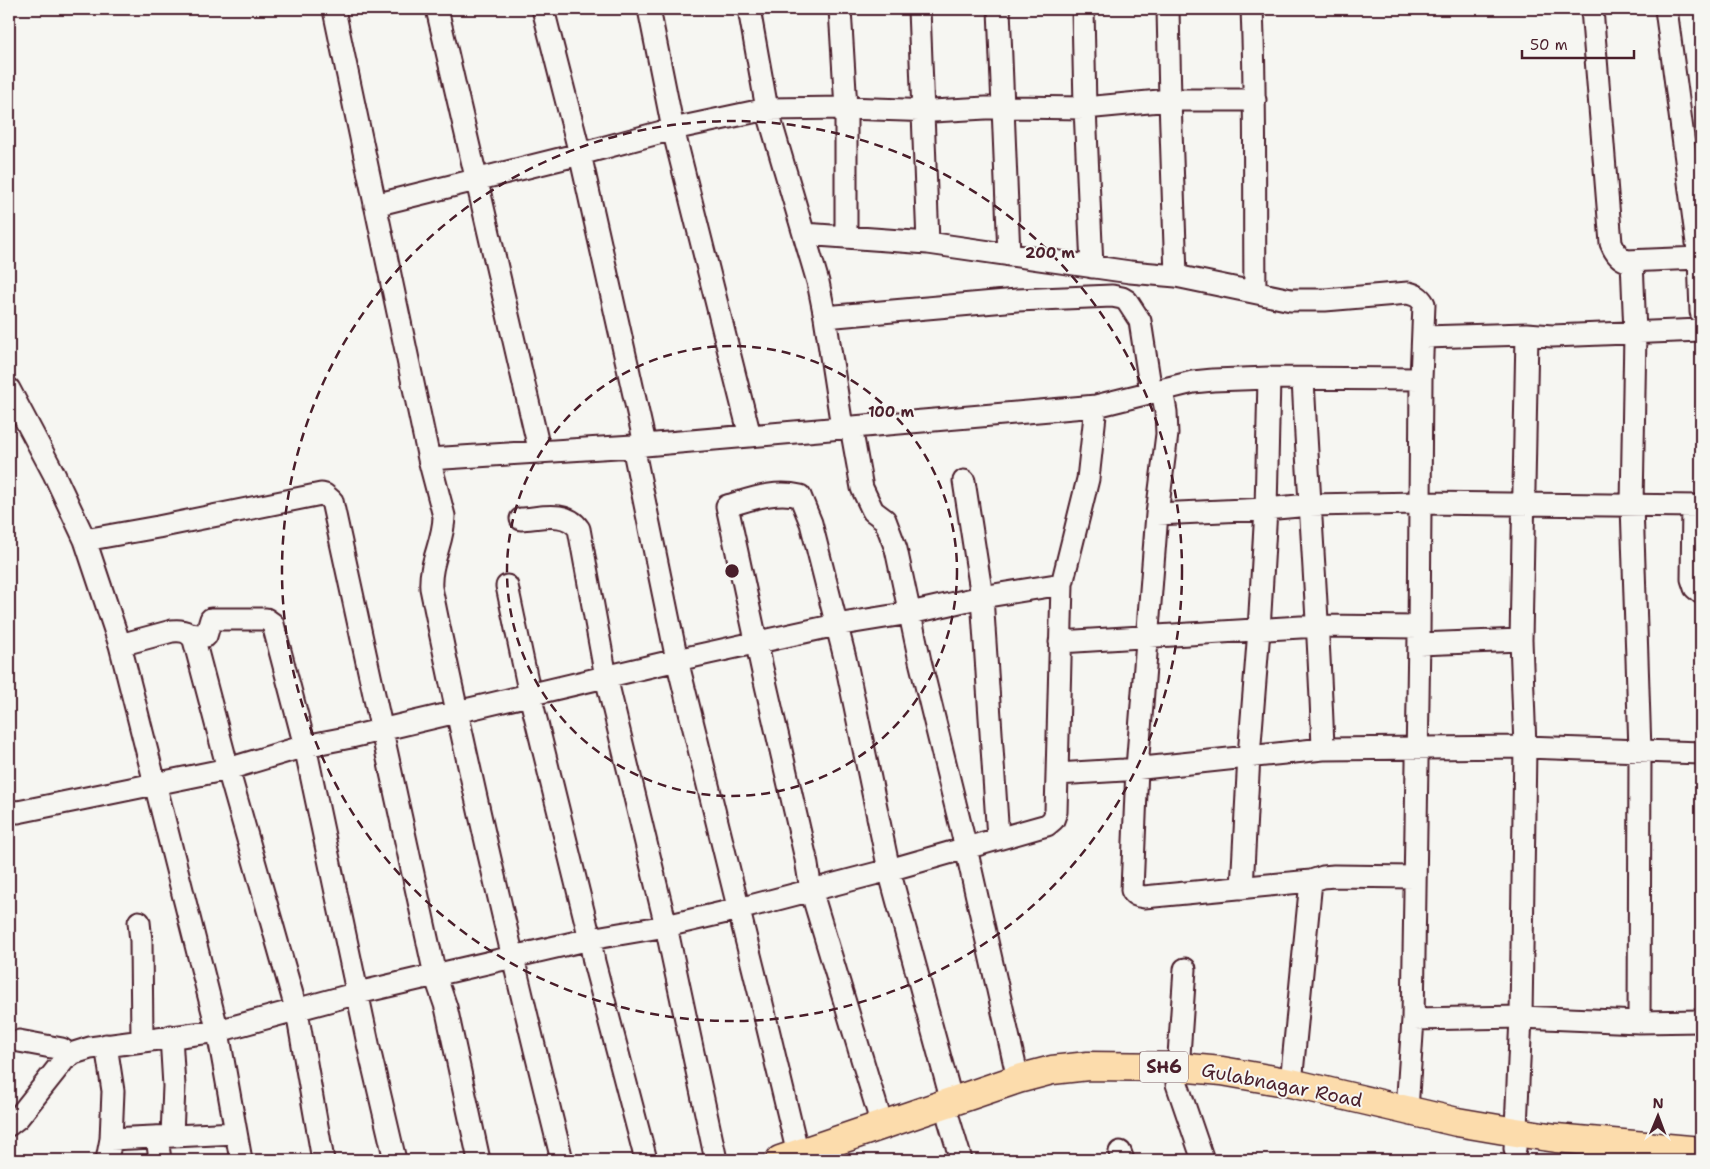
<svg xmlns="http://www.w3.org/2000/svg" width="1710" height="1169" viewBox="0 0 1710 1169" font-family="'Shantell Sans',sans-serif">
<rect width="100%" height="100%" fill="#f6f6f2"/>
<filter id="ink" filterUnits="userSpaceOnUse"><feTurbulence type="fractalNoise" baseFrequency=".02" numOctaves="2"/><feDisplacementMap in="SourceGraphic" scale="10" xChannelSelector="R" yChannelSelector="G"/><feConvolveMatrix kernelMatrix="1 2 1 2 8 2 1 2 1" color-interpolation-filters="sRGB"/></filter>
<g filter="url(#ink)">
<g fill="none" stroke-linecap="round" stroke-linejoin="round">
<!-- minor casing -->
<g stroke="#4a1f2b" stroke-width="25">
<path id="minor" d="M437,9l103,444
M543,9l37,145 65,290
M649,9l24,120 77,307
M749,9l18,100 51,173 7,35 17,110
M840,9l6,99v129
M919,9l9,234
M999,9l10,246
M1083,9l2,99 7,159
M1168,9l2,91 6,176
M1252,9c4,94 2,188 3,283
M1592,9l19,234c3,8 7,15 16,18l72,-3
M1666,9l33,249 2,54
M375,205l205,-51 93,-25 94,-20 79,-1 87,3 70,-4 82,1 85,-8h85
M804,234l124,9 202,29 46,4 115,24h34l83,-7c8,2 12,4 16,11l-3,75 -2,256 -6,384 -6,91
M1632,261l3,72 -3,172 8,246 -1,271
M825,317l192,-17 95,-4 10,2 5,3 13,20 11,71
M1424,337l103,-3 25,2 149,-6
M1303,379c6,123 16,246 20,370
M9,389l45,85 31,66 35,105 98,387 23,128
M1162,390l4,22 1,22 -10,80 -20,254 -5,122c2,5 6,6 12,7l167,-16 -20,202
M851,427l11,61 11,23 12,9 11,29 24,112 46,187 52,231
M633,446l463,-40 97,-24 20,-2 56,-2 152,1
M429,459l15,57c0,25 -15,47 -13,72 39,192 84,382 131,572
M964,481l18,116 16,241
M1693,506l-1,73 3,9 6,5
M1157,514l109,-5 43,-4 111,-2 281,3
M521,519c20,-1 45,-9 58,10l27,148 60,249 50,234
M85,540l73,-13 163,-33 4,1 7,6 103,474 11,32 33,153
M1062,584l26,-105 8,-73
M507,586l23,109 60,244 4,23 52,198
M189,634l17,2 5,-17h55l7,5 1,4 31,118 65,307 25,107
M1060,642l257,-16 102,1
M1419,644l102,-4
M120,645l52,-14c9,-1 17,0 22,9l34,129 69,243 26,148
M1057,774l67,-4 199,-21 202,-2 176,6
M9,811l9,1 210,-43 77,-23 46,-9 326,-77 -44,-214 -204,13 -95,-449
M1311,881l12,-4 11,-1 80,1
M1242,888l7,-132 10,-126 7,-121 3,-131
M139,922l2,19 1,99
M1185,969l-8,115 26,76
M1413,1019l108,-2 118,5 62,-1
M171,1036l3,50 -2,50
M19,1041l43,8 7,7
M106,1045l7,46 -2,48 -4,21
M949,1120l12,40
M9,1125l9,-7 46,-58 10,-7 16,-5 128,-17 140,-38 77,-18 155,-36 76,-13 73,-17 150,-39 158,-45 6,-5 3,-8 6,-228 -80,13 -72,16 -74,12 -159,35c41,164 82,329 121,494
M882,1125l-71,-235 -5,-31 -44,-191 -35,-162c25,-7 47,-16 73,-10l11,27 34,135 44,212 63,232
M157,1137l3,23
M111,1139l125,-6
M1515,1149l6,-132 4,-270 -4,-107 6,-306
M1120,1152l3,8"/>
</g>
<!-- major casing -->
<g stroke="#4a1f2b" stroke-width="31">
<path id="major" d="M780,1160l238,-81 34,-9 36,-4 90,1 44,4 69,12 166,39 59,10 40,6 145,13"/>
</g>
<!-- minor -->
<use href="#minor" stroke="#f6f6f2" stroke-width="21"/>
<!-- major -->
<use href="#major" stroke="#fcdcac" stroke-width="28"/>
</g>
</g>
<!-- distance rings -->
<g fill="none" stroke="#4a1f2b" stroke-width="2.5" stroke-dasharray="9 6">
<circle cx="732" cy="571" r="225"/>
<circle cx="732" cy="571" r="450"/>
</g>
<g text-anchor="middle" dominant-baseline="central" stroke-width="4" stroke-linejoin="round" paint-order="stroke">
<!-- shield labels -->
<rect fill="#f6f6f2" stroke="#7e6067" stroke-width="1" x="1140" y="1051.5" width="48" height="31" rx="4"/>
<g font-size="18" font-weight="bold" fill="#4a1f2b">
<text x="1164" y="1067">SH6</text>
</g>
<!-- street labels -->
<g font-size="19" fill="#4a1f2b" stroke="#f6f6f2">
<text transform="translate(1282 1085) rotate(11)">Gulabnagar Road</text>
</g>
</g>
<circle cx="732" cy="571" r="8" fill="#4a1f2b" stroke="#f6f6f2" stroke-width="2.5"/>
<g font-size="15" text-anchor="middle" font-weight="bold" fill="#4a1f2b" stroke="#f6f6f2" stroke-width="4" stroke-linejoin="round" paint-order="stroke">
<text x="1050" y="258">200 m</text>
<text x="891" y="417">100 m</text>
</g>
<!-- margin -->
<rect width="1710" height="1169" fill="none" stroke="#f6f6f2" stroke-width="30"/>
<rect x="15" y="15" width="1680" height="1139" fill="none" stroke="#4a1f2b" stroke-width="2" filter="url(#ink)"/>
<!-- north arrow -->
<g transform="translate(1658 1116) rotate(1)" stroke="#f6f6f2" stroke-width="4" paint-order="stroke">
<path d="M0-4L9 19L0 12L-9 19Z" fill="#4a1f2b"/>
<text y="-8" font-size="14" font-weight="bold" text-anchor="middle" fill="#4a1f2b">N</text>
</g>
<!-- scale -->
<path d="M1522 50v8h112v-8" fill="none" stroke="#4a1f2b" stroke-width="2.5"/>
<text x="1530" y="50" font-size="15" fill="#4a1f2b" stroke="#f6f6f2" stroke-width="4" paint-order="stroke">50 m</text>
</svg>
